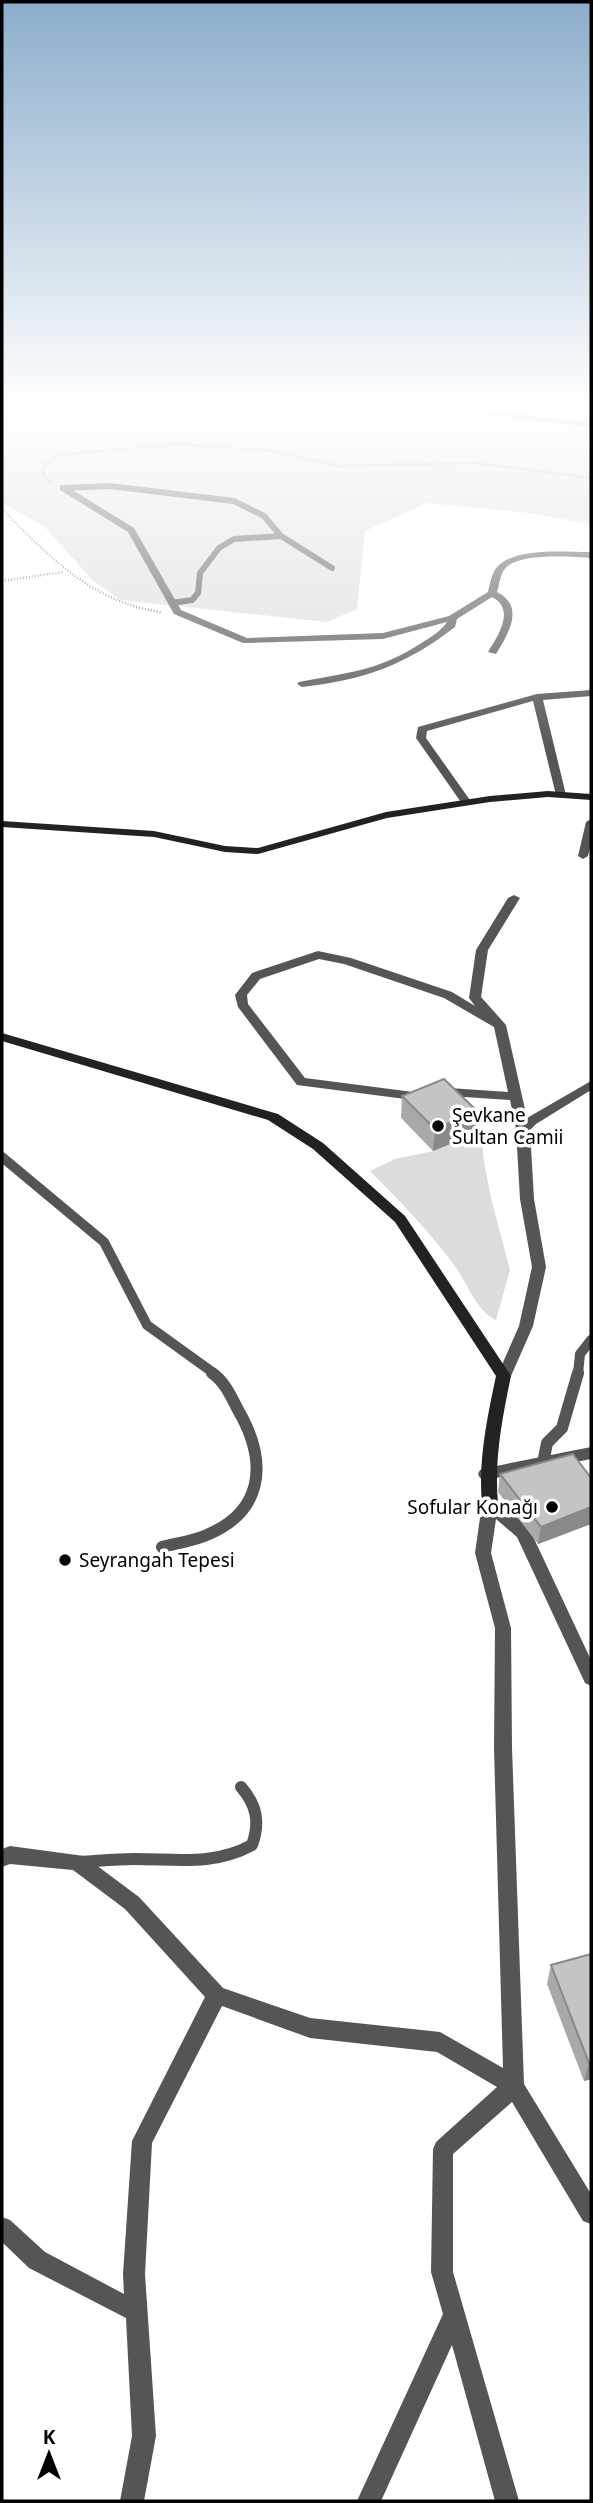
<svg xmlns="http://www.w3.org/2000/svg" width="593" height="2503" viewBox="0 0 593 2503" font-family="'Noto Sans',sans-serif">
<rect width="100%" height="100%" fill="#fff"/>
<!-- green -->
<path fill="#dcdcdc" d="M2,403h589v121l-70,-12 -94,-9 -62,28 -8,78 -30,13 -206,-22 -28,-19 -49,-55 -42,-23z
M483,1131v25l8,42 19,72 -14,50c-21,-10 -28,-37 -42,-55 -25,-34 -54,-64 -84,-94l25,-12 38,-8z"/>
<g fill="none" stroke-linecap="round" stroke-linejoin="round">
<!-- path -->
<path stroke="#777" stroke-width="2.5" stroke-dasharray="1 2" stroke-linecap="butt" d="M52,483l-10,-9 4,-10 14,-9 116,-11 97,7 64,15 137,-3 117,15
M2,509c47,48 90,93 159,103
M2,581l61,-9"/>
<!-- lane-far2 -->
<path stroke="#555" stroke-width="6" d="M63,488l47,-2 124,15 30,15 17,20 51,32
M172,603l20,-3 6,-7 2,-20 19,-25 15,-9 47,-3"/>
<!-- lane-far1 -->
<path stroke="#555" stroke-width="10" d="M2,1157l102,85 43,83 68,49
M578,1374l2,-20 11,-14"/>
<!-- lane -->
<path stroke="#555" stroke-width="12" d="M543,1463l4,-20 15,-15 16,-55
M162,1547c15,-4 33,-6 47,-13 53,-23 58,-69 33,-117 -9,-15 -15,-34 -30,-44
M80,1862c18,-1 36,-3 55,-3 41,0 79,7 117,-14 8,-22 5,-40 -11,-58"/>
<!-- street -->
<path fill="#555" fill-rule="evenodd" d="M461,403h9l12,7 109,13v4l-111,-13z
M60,486h6l68,42 47,82 66,28 136,-5 66,-17 39,-24c2,-8 4,-21 10,-26 19,-19 68,-14 93,-14v6c-20,-1 -75,-6 -87,12 -4,6 -5,16 -7,22 28,14 12,41 -1,62l-8,-2c10,-16 28,-43 4,-55l-35,22 -2,8c-49,38 -91,53 -153,60l-5,-3 2,-2c50,-10 78,-10 124,-40 8,-5 19,-12 24,-20l-64,17 -140,4 -69,-29 -46,-82 -68,-42z
M591,690v6l-48,4 23,95 -1,2h-8l-1,-2 -23,-94 -106,30 -1,7 46,65 -1,2h-8l-47,-67 2,-11 119,-33z
M591,819v25l-3,12 -5,3 -5,-3 8,-34z
M514,895l6,3 -32,52 -7,47 25,28 21,93 64,-37v9l-55,34 -6,6 4,69 12,68 -13,59 -22,50 -2,4h-10l-2,-4 22,-50 13,-59 -12,-68 -4,-70 -6,-29 -61,-4 -36,4 -116,-15 -59,-78 -3,-12 17,-22 66,-22 33,7 101,34 23,14 -6,-8 7,-48 32,-52zM319,959l25,5 100,34 50,29 14,65 -59,-4 -36,4 -108,-14 -57,-74 -1,-9 13,-16z
M591,1447v12l-105,21 -6,-2 -2,-4 2,-4 6,-2z
M490,1498l6,1 33,29 62,132v26l-6,-3 -68,-146 -21,-18 -5,34 20,75 1,120 12,336 67,110v30l-8,-3 -71,-119 -59,52v118l66,229h-24l-43,-156 -71,156h-24l86,-187 -12,-42 2,-123 3,-7 61,-55 -60,-35 -127,-14 -88,-32 -70,137 -7,131 11,162 -12,65h-24l12,-65 -6,-118 -97,-50 -27,-26v-25l8,3 35,32 79,42 -1,-20 9,-133 73,-144 -80,-88 -52,-39 -63,-6 -8,3v-18l8,-3 74,10 55,41 84,91 87,30 130,14 63,36 -9,-320 1,-120 -20,-75 7,-49 2,-5z"/>
<!-- secondary -->
<path fill="#222" fill-rule="evenodd" d="M548,791l43,3v6l-43,-3 -58,5 -103,16 -129,36 -33,-2 -71,-15 -152,-10v-6l152,10 71,15 33,2 128,-36 104,-16z
M2,1033l276,81 45,29 82,73 106,160c-9,43 -17,84 -13,128l-2,5 -6,1 -6,-1 -2,-5c-4,-44 5,-85 14,-128l-101,-154 -82,-73 -45,-29 -266,-79z"/>
</g>
<!-- wall -->
<path fill="#a9a9a9" d="M402,1096l75,15 -2,23 -42,17 -32,-33z
M500,1474l91,4v46l-53,20 -40,-52z
M591,1954v125l-7,2 -37,-97 4,-19z"/>
<!-- shaded-wall -->
<path fill="#898989" d="M477,1111l-2,23 -42,17 2,-22z
M591,1507v17l-53,20 3,-17z
M591,2062v17l-7,2 5,-18z"/>
<!-- building -->
<path fill="#c4c4c4" stroke="#898989" stroke-width="2" d="M444,1079l33,32 -42,18 -33,-33z
M573,1454l18,24v29l-50,20 -41,-53z
M591,1954v108l-2,1 -38,-98z"/>
<!-- sky -->
<linearGradient id="sky" x2="0" y2="1"><stop stop-color="#8cadcc"/><stop offset="0.54" stop-color="#fff"/><stop offset="1" stop-color="#fff" stop-opacity="0"/></linearGradient>
<rect width="593" height="753" fill="url(#sky)"/>
<!-- markers -->
<g fill="#000" stroke="#fff" stroke-width="2.5">
<circle cx="438" cy="1126" r="7"/>
<circle cx="552" cy="1507" r="7"/>
<circle cx="65" cy="1560" r="7"/>
</g>
<g text-anchor="middle" dominant-baseline="central" stroke-width="7" stroke-linejoin="round" paint-order="stroke">
<!-- poi labels -->
<g font-size="19" fill="#000" stroke="#fff" text-anchor="start">
<text x="452" y="1115">Şevkane<tspan x="452" dy="22">Sultan Camii</tspan></text>
<text x="538" y="1507" text-anchor="end">Sofular Konağı</text>
<text x="79" y="1560">Seyrangah Tepesi</text>
</g>
</g>
<!-- border -->
<rect width="593" height="2503" fill="none" stroke="#000000" stroke-width="7"/>
<!-- north arrow -->
<g transform="translate(49 2454)" stroke="#ffffff" stroke-width="5" paint-order="stroke">
<path d="M0-5L12 26L0 18L-12 26Z" fill="#000000"/>
<text y="-10" font-size="19" font-weight="bold" text-anchor="middle" fill="#000000">K</text>
</g>
</svg>
